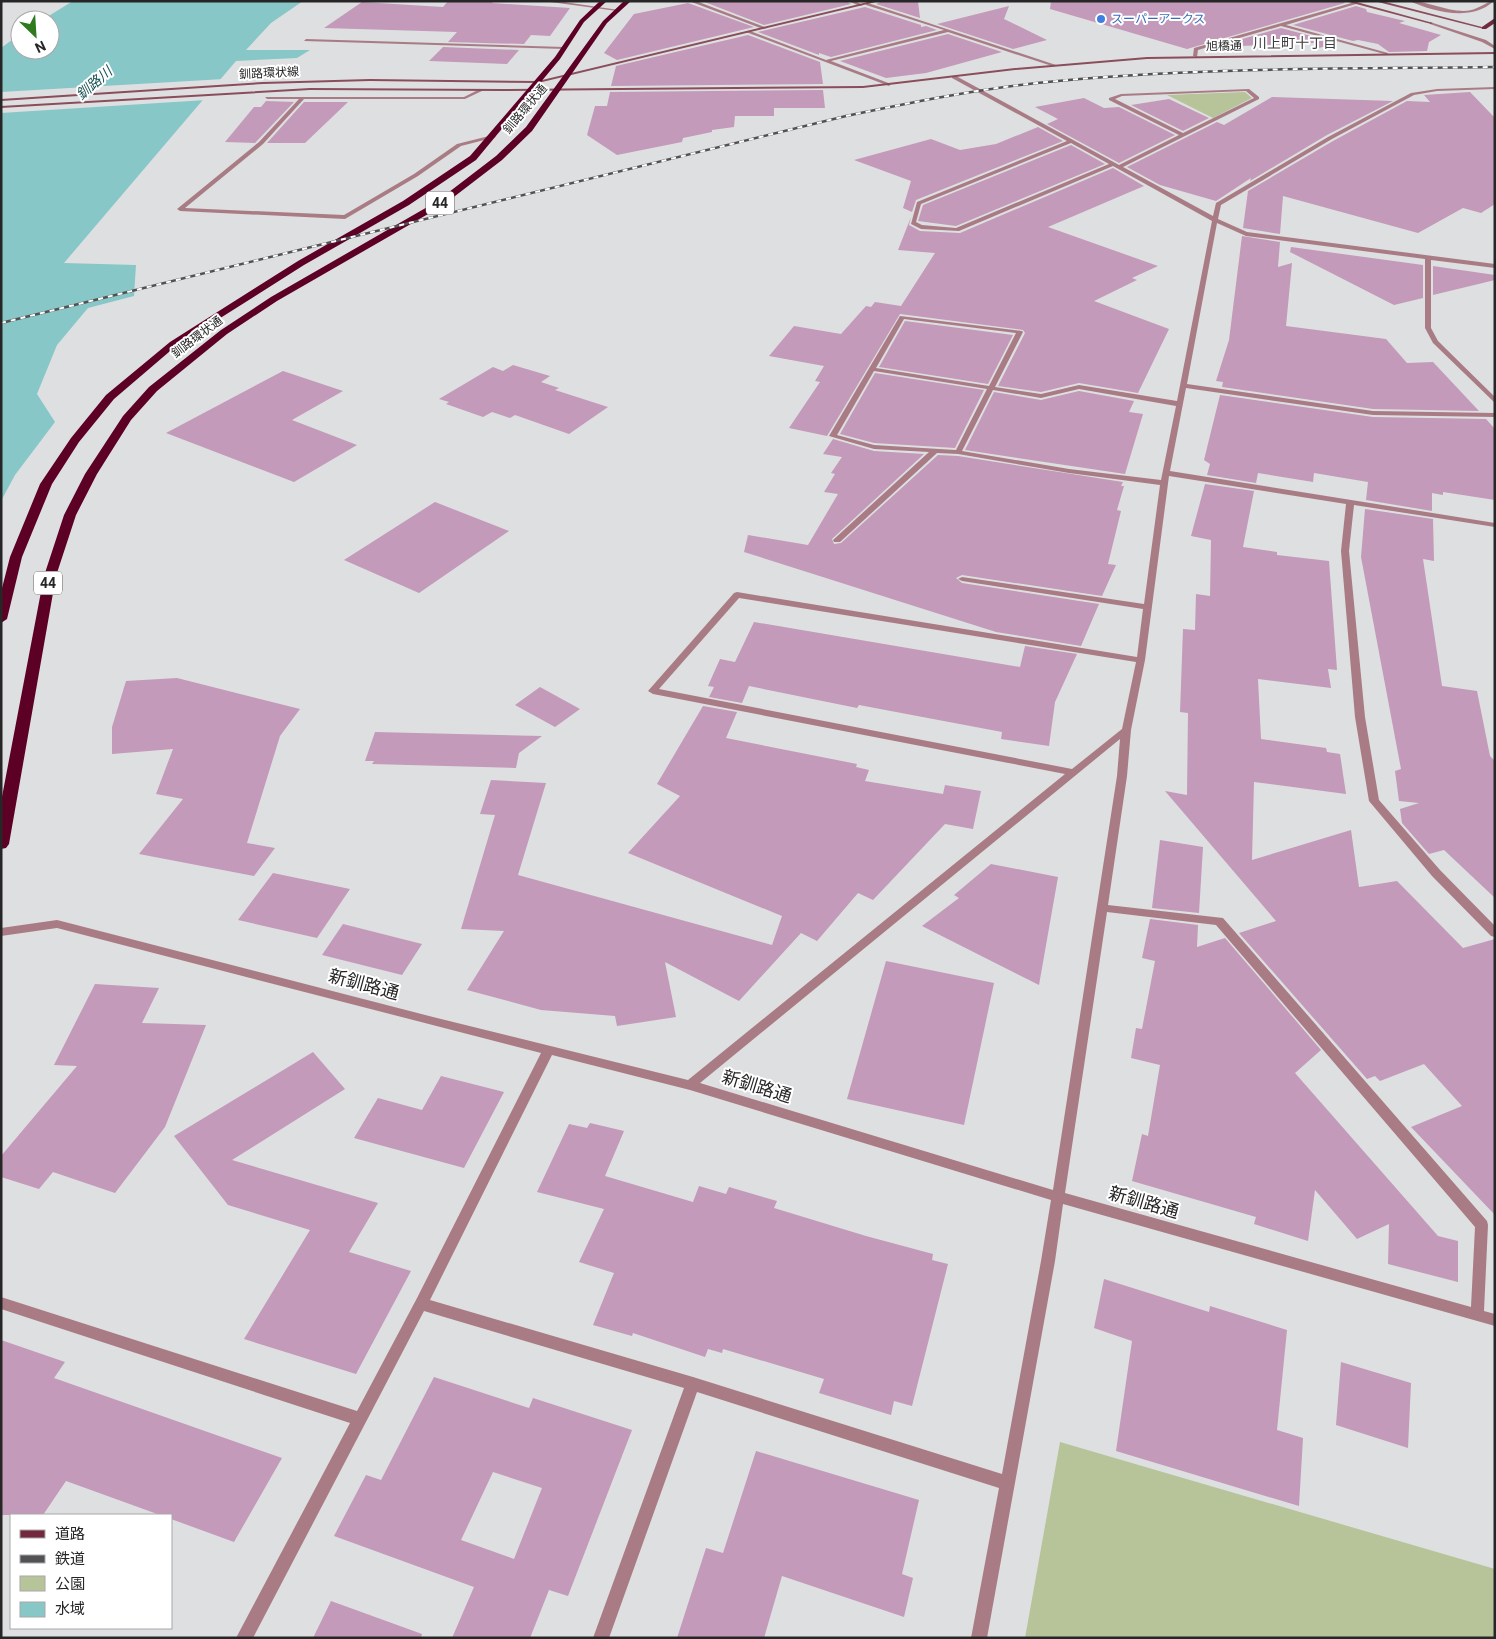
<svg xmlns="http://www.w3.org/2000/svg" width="1496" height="1639" viewBox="0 0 1496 1639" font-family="Roboto,'Noto Sans JP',sans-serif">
<rect width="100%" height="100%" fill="#dedfe1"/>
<!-- green -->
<path fill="#b7c499" d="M1245,92l7,6 -39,20 -46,-23z
M1060,1442l435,127v69h-470z"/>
<!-- water -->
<path fill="#88c7c7" d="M73,1h230l-32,22 -25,27h64l-13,8 -61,3 -172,202 72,2 -2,31 -46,12 -31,37 -20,49 18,28 -40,53 -14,26v-453l19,-14v16h30v-30h-8z"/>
<!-- pier -->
<path fill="#dedfe1" d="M224,79l-18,21 -205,13v-21z"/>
<!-- building -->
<path fill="#c39ab9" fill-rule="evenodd" d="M448,1h46l-2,2 78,5 -20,28 -19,-1 -7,9 -76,-2 9,-10 -133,-4 38,-26 81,5z
M702,1h144l5,3 -87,21z
M882,1h36l2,17 -44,-14z
M1051,1h292l2,2 -158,46 -137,-40z
M688,3l66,24 -137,33 -13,-7 30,-39z
M1009,6l-5,13 43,21 -34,9 -76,-25z
M1356,6l10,3 1,3 38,9 -6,2 42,12 -12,7 -2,9 -38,1 -11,-8 -20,-4 -5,1 -60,-16z
M865,7l56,18v2l5,-1 11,4 -106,27 -12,-4v2l-61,-23z
M1281,28l56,15 -22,6 -1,-6 -100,4z
M948,34l54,18 -76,21 -40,5 -46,-17z
M748,35l72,27 3,22 -212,2 5,-20z
M443,47l76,3 -12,14 -78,-3z
M823,90l2,18h-51v8h-39l-1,11 -22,3v2l-29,6 -1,4 -65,13 -30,-20 8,-29h12l3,-14z
M1470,92l25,26v86l-14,9 -18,-5 -45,25 -135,-37 -3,38 -37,-6 5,-37 85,-50 74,-40 23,1 -6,-7z
M1272,97l121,4 -66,34 -77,46 1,-3 -35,23 -56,-16 -33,-18 90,-45 7,3z
M1084,98l20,10 15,-1 56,28 -56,28 -72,-39 11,-5 -23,-12z
M1169,99l40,19 -26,13 -52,-26z
M266,101l28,1 -39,41 -30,-1 29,-35h7z
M304,102h44l-43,41h-38z
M1038,127l25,14 -147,59 -4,12 -9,-4 8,-27 -57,-21 77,-21 29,11 36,-6z
M1071,145l34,19 -149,62 -38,-5 5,-16z
M1113,168l31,18 -96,41 110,39 -26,12 5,2 -43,21 75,28 -31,64 -59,-10 -38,9 -43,-6 27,-53 -2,-3 -123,-16 -73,122 -38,-8 31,-46 -5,-1 9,-15 -55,-10 25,-30 47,8 25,-28 5,1 4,-5 26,4 34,-53 -37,-3 13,-33 -2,8 11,6 40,2z
M1242,236l38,6 -2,25 14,-4 -6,63 100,13 21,24 26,-1 46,49 -106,-2 -151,-22 1,-5 -7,-1 13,-41z
M1291,247l132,18v33l-29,7 -104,-53z
M1433,266l62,9v5l-62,15z
M905,321l108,14 -25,49 -109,-17z
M513,365l37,11 -9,6 18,6 -4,2 53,17 -39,27 -54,-19 -5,3 -18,-6 -9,5 -37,-13 3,-2 -10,-3 54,-32 10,4z
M283,371l60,20 -51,29 65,25 -63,37 -128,-49z
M875,373l109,17 -29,58 -81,-5 -34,-9z
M1079,391l55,10 -5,11 14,2 -18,60 -160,-24 29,-58 47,8z
M1220,395l153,22 113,2 9,10v71l-52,-8v3l-11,-2v18l-66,-11 2,-18 -54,-9 -1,9 -55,-9 -2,10 -49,-8 3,-11 -6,-4z
M833,439l41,12 50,3 -92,85 2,5 7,-1 97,-88 20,1 165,26 -2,4h3l-7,24 4,1 -13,53 8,1 -14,31 -140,-21 -6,3 6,5 137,21 -18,42 -85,-14 -252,-80 4,-17 60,10 30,-51 -14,-2 11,-18 -4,-1 11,-16 -19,-3z
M1205,484l49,7 -11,56 34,5v3l52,6 8,109 -9,-1 3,19 -73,-9 3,60 65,9 1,4 13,2 6,40 -92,-12 -2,78 99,-30 8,57 38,-6 66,67 32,-9v276l-84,-88 51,-21 -38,-42 -44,17 -5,-5 -8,3 -128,-146 37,-12 -111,-130 22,4 1,-82 -8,-1 3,-83 12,1 1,-36 14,2 1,-56 -20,-4z
M435,502l74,29 -90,62 -75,-33z
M1365,509l68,10 1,42 -11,-2 19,127 35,5 13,65 5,5v137l-51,-48 -15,4 -27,-31 -2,-14 19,-6 -20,-2 -4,-30 6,-2 -40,-212z
M754,622l266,45 5,-21 52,8 -22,48 -6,44 -48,-7 1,-7 -143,-27 -2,3 -108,-22 -7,17 -33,-6 5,-10 -6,-1 12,-27 15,3z
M177,678l123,31 -20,27 -33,107 28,5 -21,28 -115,-22 44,-55 -27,-5 17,-45 -61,5v-27l14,-46z
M540,687l40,22 -25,18 -40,-22z
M703,706l34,6 -11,26 131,26 -1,3 13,3 -4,11 78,13 2,-9 36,6 -8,38 -28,-5 -72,76 -15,-7 -41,48 -16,-8 -62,68 -74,-39 11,55 -59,9 -2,-10 -74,-6 -74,-20 37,-59 -43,-2 34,-114 -15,-1 11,-34 55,3 -28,92 254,70 10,-29 -154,-63 52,-57 -23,-12z
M375,732l167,4 -23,17 -3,15 -144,-4 2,-3h-9z
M1160,840l43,7 -4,66 -47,-5z
M991,864l67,13 -19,108 -117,-59 37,-28 -5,-3z
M273,873l77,16 -33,49 -79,-18z
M1150,919l48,6 -1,22 28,-9 96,112 -26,23 143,163 20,5v41l-70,-18 1,-40 -32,15 -42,-49 -7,51 -54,-17 2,-7 -124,-36 10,-47 6,2 12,-71 -29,-7 5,-30 6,1 13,-68 -13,-3z
M343,924l79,20 -20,31 -80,-20z
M886,961l108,22 -30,142 -117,-26z
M95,984l64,4 -17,35 64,2 -41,102 -50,66 -62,-21 -14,17 -38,-12v-21l76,-90 -23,-1z
M313,1052l32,37 -113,71 146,43 -29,49 62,19 -55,103 -112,-35 66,-109 -82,-25 -54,-69z
M441,1076l63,16 -40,76 -110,-30 24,-40 44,12z
M590,1123l34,8 -19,45 88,26 6,-16 27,8 3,-7 48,14 -3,7 92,28 67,18 -1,6 16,4 -36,142 -18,-5 -3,14 -72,-22 5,-14 -101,-30 -1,4 -14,-4 -3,8 -72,-24 -1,3 -39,-11 21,-52 -35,-11 25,-53 -67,-17 32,-68 18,4z
M1104,1279l105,33 1,-6 77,24 -10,100 26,8 -4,68 -183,-55 16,-110 -38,-13z
M1,1340l64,22 -11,16 228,80 -48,84 -63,-23v-4h-11l-94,-34 -23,34h-42z
M1341,1362l70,21 -3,65 -72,-23z
M434,1377l95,31 4,-10 99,32 -64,166 -19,-6 -19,48h-78l22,-51 -140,-51 32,-61 15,5zM493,1472l49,16 -28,71 -53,-19z
M756,1451l163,49 -17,74 11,4 -9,39 -122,-41 -18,62h-87l29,-90 17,5z
M331,1601l91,33 -1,4h-108z"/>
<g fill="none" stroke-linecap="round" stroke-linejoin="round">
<!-- street -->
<path fill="#a97c85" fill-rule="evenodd" d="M543,1h14l62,9 -2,1z
M689,1h7l71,27 -4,1z
M848,1h7l8,4 -3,1z
M1409,1c19,0 36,10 55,10 14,0 22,-10 30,-10 -23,21 -59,11 -85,0z
M1355,2l1,2 -70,21 102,28v2l-107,-29 -83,24 -1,7 -4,-1 1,-8z
M866,3h2l188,62 -4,1 -104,-34 -117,29 60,23 -2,2 -143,-54 4,-1 76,29 118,-30 -78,-25z
M1430,22l56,18 9,6v3l-13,-7 -52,-18z
M306,39l258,8 2,1 -2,1 -260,-8z
M952,76h4l163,89 60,-30 -70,-35v-2l12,-4 128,-5 10,8v2l-136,68 90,49 3,-13 112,-66 83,-44 26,-4 58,-2v2l-58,2 -23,4 -82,44 -111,66 -3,14 29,13 248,32v4l-64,-8v68l7,13 57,56v6l-62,-60 -8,-15v-69l-179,-23 -29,-13 -30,161 186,27 122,2v4l-122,-2 -187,-27 -16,83 325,52v4l-141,-22 -5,46 16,166 14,83 61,70 55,56v11l-4,-1 -59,-60 -63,-75 -14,-84 -14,-166 5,-47 -177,-28 -24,184 -14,70 -4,46 -19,129 115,13 264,303 1,4 -4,86 11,3v12l-432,-122 -8,57 -68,377h-16l28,-150 -302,-96 -88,246h-16l91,-250 -260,-77 -171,327h-17l114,-215 -349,-114v-12l356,114 59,-111 125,-247 -484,-125 -56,8v-8l56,-8 376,97 255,63 377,-306 -412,-80 -5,-3 86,-98 3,-1 400,65 6,-48 -181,-28 -4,-2 4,-2 182,27 16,-119 -91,-12 -111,-19 -21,-1 -97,89h-6l-1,-2 96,-88 -55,-3 -45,-13 71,-120 122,15 1,1 -28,55 46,7 38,-9 98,16 35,-180 -99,-55 -154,65 -38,-2 -10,-5 6,-22 150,-61 -115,-63zM1246,91l8,7 -71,35 -68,-34 7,-3zM1071,143l38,21 -153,64 -34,-3 -6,-3 5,-18zM904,319l112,14 -27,53 -113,-18zM874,371l113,18 -31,61 -82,-5 -37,-10zM1079,389l97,17 -15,74 -92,-11 -107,-18 31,-61 48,8zM739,598l397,64 -14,67 -50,40 -413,-80zM1120,739l-3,37 -64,414 -353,-107zM1107,912l109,13 259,302 -4,80 -406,-114zM552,1055l138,35 361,110 -10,61 -39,213 -309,-97 -263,-77z
M480,89l4,1 -19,9h-161l-41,45 -78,64 159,7 70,-41 43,-30 36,-9 3,2 -35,9 -43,30 -73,43 -165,-8 -3,-2 82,-67 40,-43h-32l-2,-2h199z"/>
<!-- secondary -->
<path fill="#8a4d5a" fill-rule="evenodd" d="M872,1h8l-342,82 -168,-2 -107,3 -262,17v-2l262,-17 107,-3 168,2z
M1345,1h8l80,22 -2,1z
M1374,1h8l104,27 -2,1z
M1495,52v2l-348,5 -132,11 -152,18 -362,3 -191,-1 -309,18v-2l309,-18 191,1 362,-3 152,-18 132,-11z"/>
<!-- primary -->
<path fill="#72293d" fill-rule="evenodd" d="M1495,18v5l-9,6h-4v-2z"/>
<!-- highway -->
<path fill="#5c0025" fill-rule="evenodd" d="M600,1h7l-23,21 -24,37 -84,101 -67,45 -105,60 -128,81 -62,53 -35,43 -27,42 -30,73 -15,62 -6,4v-31l9,-35 30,-73 31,-46 35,-43 64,-53 128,-81 105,-60 67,-45 85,-99 25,-37z
M624,1h7l-24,22 -75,108 -30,29 -60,46 -165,95 -50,33 -70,57 -26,29 -34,54 -21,41 -20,61 -47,268 -3,4 -5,1v-47l43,-226 20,-61 21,-41 38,-58 26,-29 72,-57 50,-33 165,-95 60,-46 30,-29 77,-106z"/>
<!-- rail casing -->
<g stroke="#525254" stroke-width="2.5">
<path id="rail" d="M1,323l845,-207c63,-13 126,-26 191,-33 152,-16 305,-14 458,-16"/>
</g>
<!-- rail -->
<use href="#rail" stroke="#fff" stroke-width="2" stroke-dasharray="5" stroke-linecap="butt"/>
</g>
<!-- markers -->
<circle fill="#3f7fe0" stroke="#fff" stroke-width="2" cx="1101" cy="19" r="5"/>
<g text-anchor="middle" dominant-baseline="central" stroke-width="4" stroke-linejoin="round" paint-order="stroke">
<!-- far-shop labels -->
<g font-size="12" fill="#366cbe" stroke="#fff" text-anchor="start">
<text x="1111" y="19">スーパーアークス</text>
</g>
<!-- far-street labels -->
<g font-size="12" fill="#262627" stroke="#fff">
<text transform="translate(1224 46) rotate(-1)">旭橋通</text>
<text transform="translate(269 73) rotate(-3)">釧路環状線</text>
<text transform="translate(525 109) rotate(-50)">釧路環状通</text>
<text transform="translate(197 337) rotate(-37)">釧路環状通</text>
</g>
<!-- far-neighbourhood labels -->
<g font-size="14" fill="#3c3d3f" stroke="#fff">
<text x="1295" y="43">川上町十丁目</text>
</g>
<!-- far-water labels -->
<g font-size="14" font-style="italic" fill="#1d5455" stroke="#fff">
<text transform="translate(94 83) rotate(-41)">釧路川</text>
</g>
<!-- shield labels -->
<g fill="#fff" stroke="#676768" stroke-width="1">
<rect x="426" y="191.5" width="28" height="23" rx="4"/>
<rect x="34" y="571.5" width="28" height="23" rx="4"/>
</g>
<g font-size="14" font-weight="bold" fill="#262627">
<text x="440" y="203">44</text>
<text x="48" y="583">44</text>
</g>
<!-- near-street labels -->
<g font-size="18" fill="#262627" stroke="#fff">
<text transform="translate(364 984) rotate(15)">新釧路通</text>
<text transform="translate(757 1086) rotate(17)">新釧路通</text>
<text transform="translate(1144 1202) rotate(16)">新釧路通</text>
</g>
</g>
<!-- border -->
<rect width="1496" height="1639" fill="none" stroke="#262627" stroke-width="5"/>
<!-- legend -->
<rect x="10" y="1514" width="162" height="115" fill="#ffffff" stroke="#a8a8a9"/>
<rect x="20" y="1530" width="25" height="8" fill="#72293d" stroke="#a8a8a9"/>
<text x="55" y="1539" font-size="15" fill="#262627">道路</text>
<rect x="20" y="1555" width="25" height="8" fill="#525254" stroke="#a8a8a9"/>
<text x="55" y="1564" font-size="15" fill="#262627">鉄道</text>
<rect x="20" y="1576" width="25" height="15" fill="#b7c499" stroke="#a8a8a9"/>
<text x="55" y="1589" font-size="15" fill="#262627">公園</text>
<rect x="20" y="1602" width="25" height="15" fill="#88c7c7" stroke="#a8a8a9"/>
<text x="55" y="1614" font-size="15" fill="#262627">水域</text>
<!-- north arrow -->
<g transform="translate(35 35) rotate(155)"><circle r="24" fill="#ffffff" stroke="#a8a8a9"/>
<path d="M0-4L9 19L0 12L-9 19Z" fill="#2f791f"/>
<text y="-8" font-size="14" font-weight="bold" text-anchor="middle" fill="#262627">N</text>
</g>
</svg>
